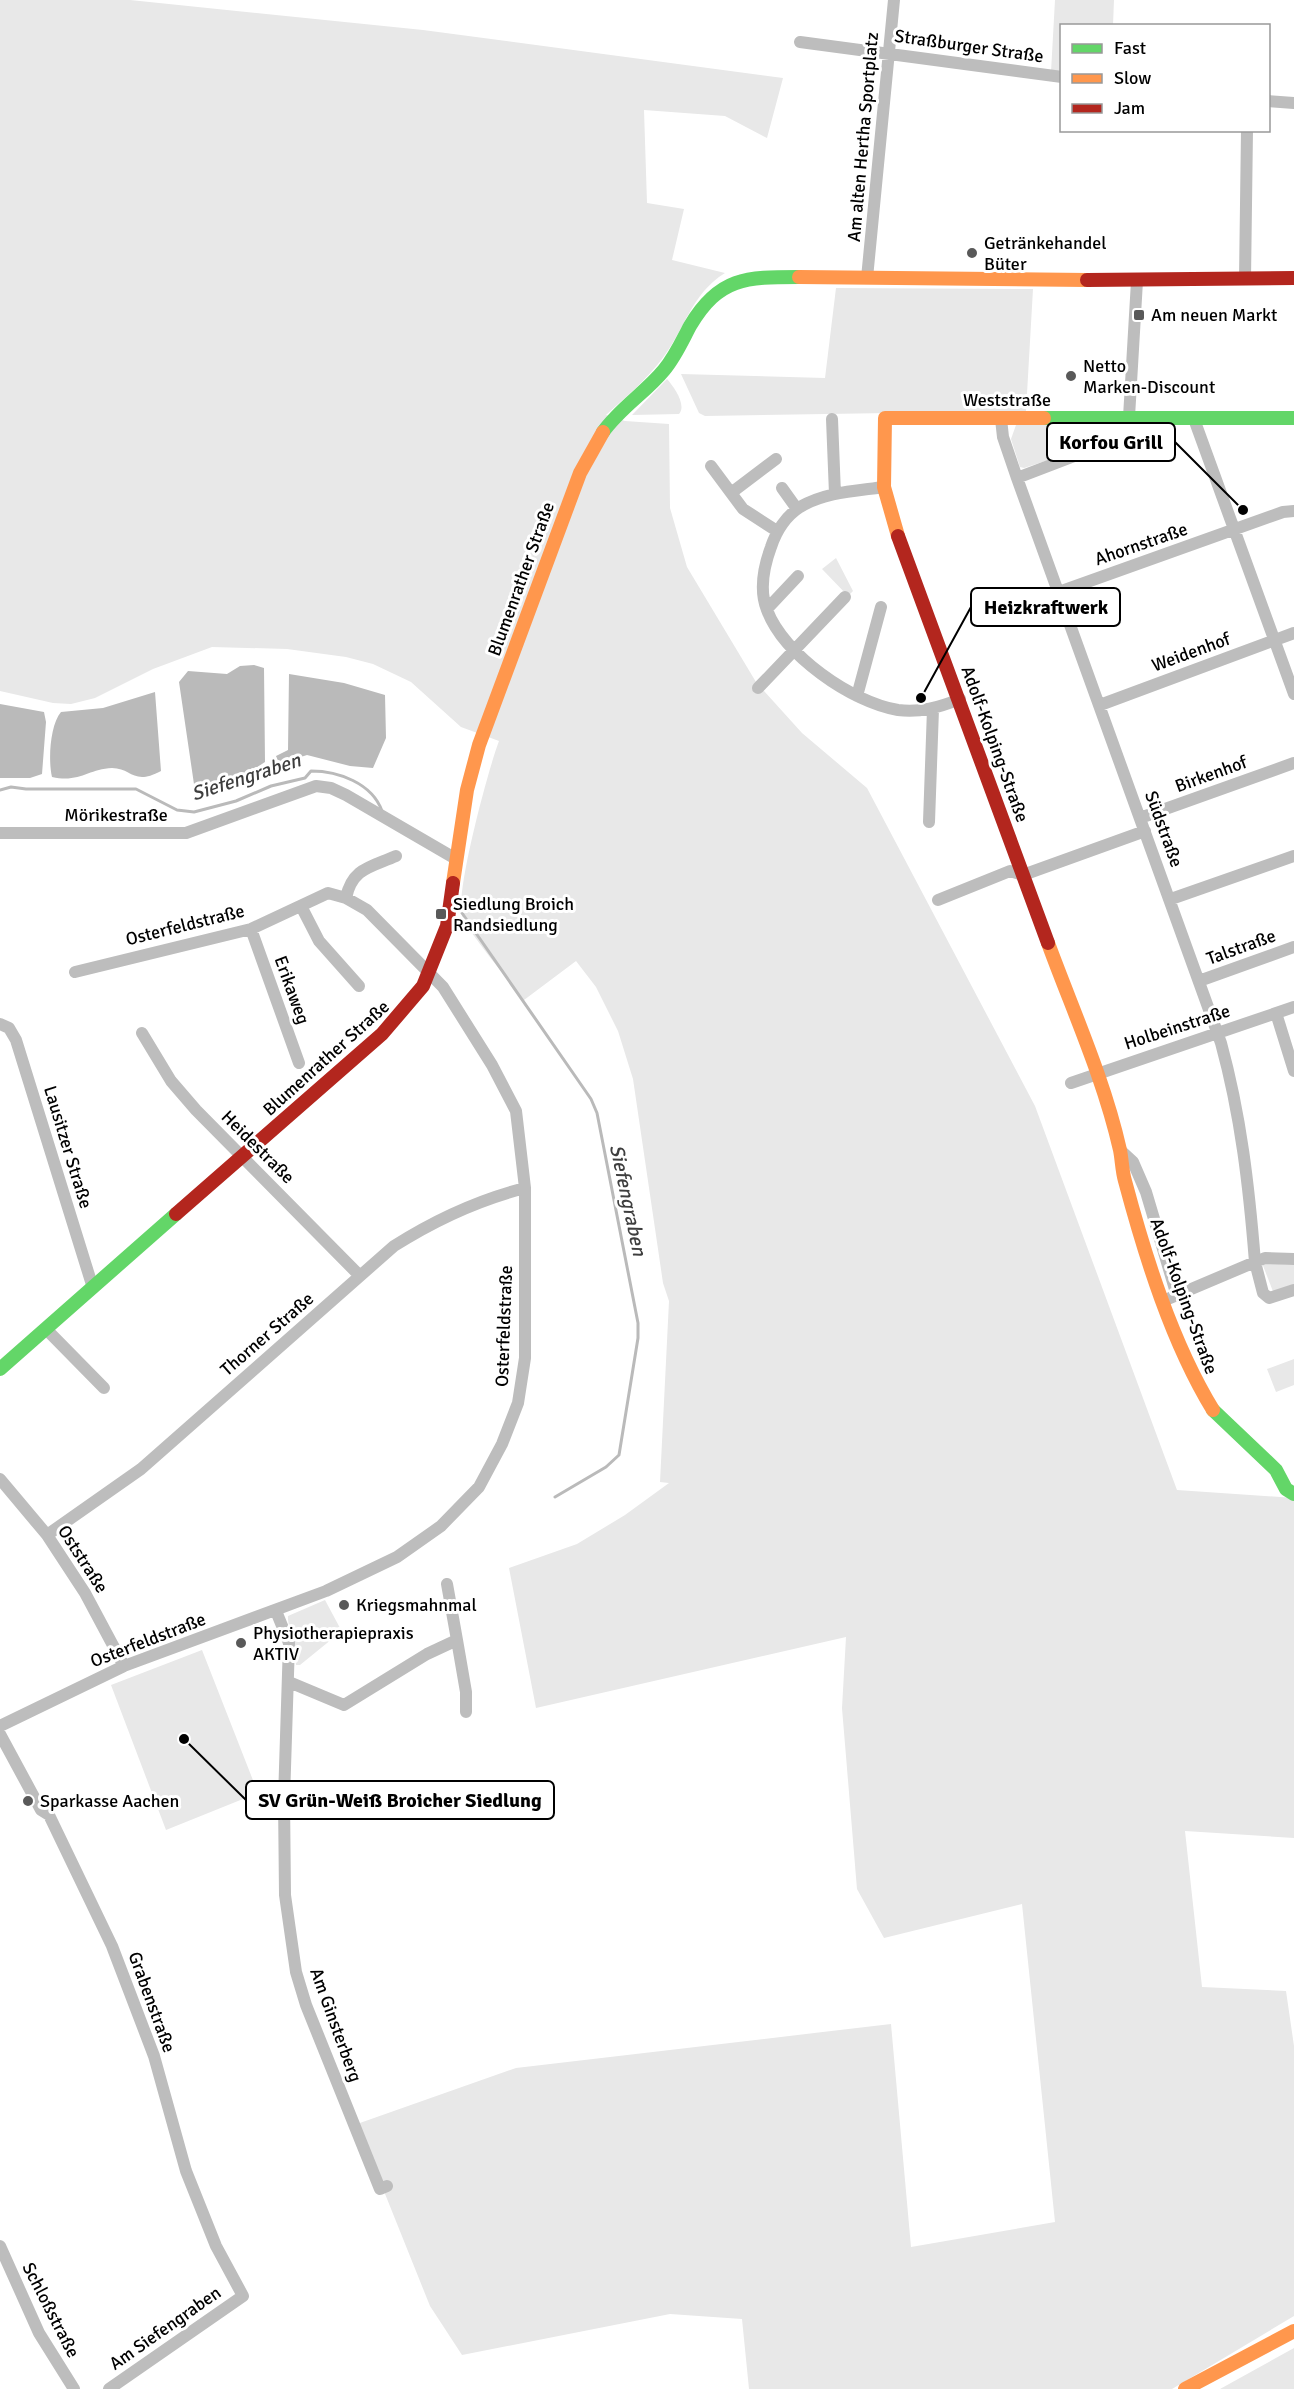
<svg xmlns="http://www.w3.org/2000/svg" width="1294" height="2389" viewBox="0 0 1294 2389" font-family="Signika,sans-serif">
<rect width="100%" height="100%" fill="#fff"/>
<!-- green -->
<path fill="#e8e8e8" d="M0,0h130l293,30 360,48 -16,60 -42,-22 -81,-6 3,93 37,6 -12,51 53,13c-34,21 -40,56 -63,86 -16,21 -36,38 -56,56l19,6 44,3 1,84 17,59 69,115 46,51 65,55 168,318 142,384 117,8v340l-109,-7 17,156 84,4 8,55v270l-122,73h-423l-7,-70 -72,-5 -208,41 -32,-49 -73,-182 159,-56 375,-44 20,223 144,-25 -33,-318 -138,34 -27,-49 -15,-181 4,-71 -310,71 -27,-140 68,-24 48,-29 44,-32 -9,-1 9,-181 -6,-18 -30,-204 -15,-48 -22,-44 -20,-26 -52,39c-11,-15 -59,-71 -62,-85 -7,-23 27,-148 37,-174l-38,-14 -50,-45 -38,-18 -27,-7 -59,-8 -75,-2 -59,22 -58,29 -24,6 -18,-1 -53,-12z
M1055,0h59l-1,25 -51,1 -1,47 -10,-1z
M836,288l197,1 -7,122 -321,5 -6,-3 -18,-39 144,4z
M667,379c7,8 20,26 12,35l-47,1z
M1108,423l5,8 -4,9 -85,28 -4,-1 -9,-28 5,-14z
M836,558l17,33 -5,5 -26,-27z
M1262,1263l32,2v22l-20,7z
M1294,1359v26l-18,7 -9,-23z
M325,1600l15,28 -8,11 -32,26h-4c0,-14 -9,-42 -8,-49z
M202,1650l56,143 -92,37 -55,-145z
M1294,2348v41h-74z"/>
<!-- water -->
<path fill="#bababa" d="M254,665l10,3 1,94 -40,26 -30,3 -16,-109 9,-11 39,3 13,-8z
M289,674l55,9 41,12 1,43 -13,30 -23,-2 -43,-11 -28,9 -3,-8 12,-6z
M155,692l6,79c-28,15 -29,-3 -49,-3 -24,1 -32,15 -60,9 -4,-17 -2,-52 9,-65l42,-4z
M0,704l44,8 2,10 -4,52 -12,4h-30z"/>
<g fill="none" stroke-linecap="round" stroke-linejoin="round">
<!-- stream -->
<path stroke="#bababa" stroke-width="3" d="M0,790l11,-3 15,2h110l41,21 17,2 42,-11 35,-15 34,-8 6,-7c27,0 61,12 71,40
M462,913l129,186 6,14 41,210v15l-19,117 -13,12 -51,30"/>
<!-- street -->
<path stroke="#bdbdbd" stroke-width="12" d="M800,42l262,35
M1268,101l26,2
M867,278l27,-278
M1245,279l2,-149
M832,419l3,75
M1001,419l2,18 14,41 204,565c20,73 28,144 34,219l10,-4 29,1
M1194,419l100,275
M711,466l32,43 34,22
M1017,478l94,-36 12,-11 6,-14 8,-136
M884,487c-28,4 -59,5 -84,20 -14,9 -24,25 -29,40 -7,19 -12,43 -4,63 17,45 84,92 131,100 22,3 42,-3 62,-11
M782,488l15,21
M731,493l45,-34
M1059,592l224,-80 11,-1
M767,609l31,-33
M758,688l87,-91
M857,696l24,-89
M1100,705l194,-72
M1140,818l154,-55
M929,822l4,-113
M0,833h186l130,-47 15,2 15,7 110,64
M346,898c6,-30 25,-31 50,-42
M1171,899l123,-43
M938,900l72,-29 13,4 122,-44
M301,906l18,35 40,45
M251,929l48,134
M1199,981l95,-34
M1276,1013l18,58
M0,1024l9,4 7,12 77,248
M142,1033l29,48 25,29 164,166
M1071,1083l223,-76
M1120,1150l13,12 13,30 31,104
M1163,1301l92,-39 8,31 6,5 25,-8
M46,1329l58,59
M0,1479l47,56 38,58 39,73
M47,1535l94,-66 253,-223c41,-26 84,-46 131,-58
M276,1611l13,32 -5,156 1,96 11,77 10,33 74,184 7,-3
M457,1640l9,52v20
M289,1682l55,23 83,-51 30,-14 -10,-56
M0,1726l124,-60 202,-75 71,-34 44,-31 38,-39 23,-43 16,-41 7,-45v-170l-9,-77 -24,-46 -49,-78 -76,-77 -21,-12 -18,-5 -77,36 -176,43
M0,1734l41,76 8,5 63,131 42,110 32,115 30,75 27,50 -134,93
M0,2246l39,87 35,56"/>
<!-- fast -->
<path stroke="#63d668" stroke-width="14" d="M1044,418h250
M603,432c17,-24 43,-40 61,-62 11,-13 18,-29 26,-44 29,-49 56,-49 109,-49
M0,1369l176,-155
M1213,1410l63,60 10,19 8,5"/>
<!-- slow -->
<path stroke="#ff974d" stroke-width="14" d="M799,277l288,3
M898,536l-14,-49 1,-69h159
M453,883l14,-93 12,-45 101,-272 23,-41
M1048,943c25,68 56,136 72,207 2,10 2,21 5,31 20,75 47,162 88,229
M1185,2389l109,-58"/>
<!-- jam -->
<path stroke="#b3261e" stroke-width="14" d="M1087,280l207,-2
M898,536l150,407
M176,1214l206,-180 41,-48 24,-60 6,-43"/>
</g>
<!-- markers -->
<g fill="#595959" stroke="#fff" stroke-width="2">
<circle cx="972" cy="253" r="6"/>
<rect x="1133" y="309" width="12" height="12" rx="3"/>
<circle cx="1071" cy="376" r="6"/>
<rect x="435" y="908" width="12" height="12" rx="3"/>
<circle cx="344" cy="1605" r="6"/>
<circle cx="241" cy="1643" r="6"/>
<circle cx="28" cy="1801" r="6"/>
</g>
<g text-anchor="middle" dominant-baseline="central" stroke-width="6" stroke-linejoin="round" paint-order="stroke">
<!-- street labels -->
<g font-size="18" fill="#000" stroke="#fff">
<text transform="translate(969 46) rotate(8)">Straßburger Straße</text>
<text transform="translate(863 137) rotate(-85)">Am alten Hertha Sportplatz</text>
<text x="1007" y="400">Weststraße</text>
<text transform="translate(1141 544) rotate(-19)">Ahornstraße</text>
<text transform="translate(521 579) rotate(-70)">Blumenrather Straße</text>
<text transform="translate(1191 652) rotate(-20)">Weidenhof</text>
<text transform="translate(995 744) rotate(70)">Adolf-Kolping-Straße</text>
<text transform="translate(1211 774) rotate(-20)">Birkenhof</text>
<text x="116" y="815">Mörikestraße</text>
<text transform="translate(1164 829) rotate(70)">Südstraße</text>
<text transform="translate(185 925) rotate(-14)">Osterfeldstraße</text>
<text transform="translate(1241 947) rotate(-20)">Talstraße</text>
<text transform="translate(292 990) rotate(70)">Erikaweg</text>
<text transform="translate(1177 1027) rotate(-18)">Holbeinstraße</text>
<text transform="translate(326 1058) rotate(-42)">Blumenrather Straße</text>
<text transform="translate(68 1147) rotate(73)">Lausitzer Straße</text>
<text transform="translate(258 1147) rotate(45)">Heidestraße</text>
<text transform="translate(1184 1296) rotate(70)">Adolf-Kolping-Straße</text>
<text transform="translate(504 1326) rotate(-88)">Osterfeldstraße</text>
<text transform="translate(267 1334) rotate(-41)">Thorner Straße</text>
<text transform="translate(83 1559) rotate(57)">Oststraße</text>
<text transform="translate(148 1640) rotate(-21)">Osterfeldstraße</text>
<text transform="translate(152 2002) rotate(70)">Grabenstraße</text>
<text transform="translate(336 2025) rotate(70)">Am Ginsterberg</text>
<text transform="translate(51 2310) rotate(63)">Schloßstraße</text>
<text transform="translate(165 2328) rotate(-35)">Am Siefengraben</text>
</g>
<!-- poi labels -->
<g font-size="18" fill="#000" stroke="#fff" text-anchor="start">
<text x="984" y="243">Getränkehandel<tspan x="984" dy="21">Büter</tspan></text>
<text x="1151" y="315">Am neuen Markt</text>
<text x="1083" y="366">Netto<tspan x="1083" dy="21">Marken-Discount</tspan></text>
<text x="453" y="904">Siedlung Broich<tspan x="453" dy="21">Randsiedlung</tspan></text>
<text x="356" y="1605">Kriegsmahnmal</text>
<text x="253" y="1633">Physiotherapiepraxis<tspan x="253" dy="21">AKTIV</tspan></text>
<text x="40" y="1801">Sparkasse Aachen</text>
</g>
<!-- water labels -->
<g font-size="20" font-style="italic" fill="#3e3e3e" stroke="#fff">
<text transform="translate(246 777) rotate(-18)">Siefengraben</text>
<text transform="translate(628 1200) rotate(78)">Siefengraben</text>
</g>
</g>
<!-- callouts -->
<path fill="none" stroke="#000" stroke-width="2" d="M1243 510L1175 442M921 698L971 607M184 1739L246 1800"/>
<g fill="#000" stroke="#fff" stroke-width="2">
<circle cx="1243" cy="510" r="6"/>
<circle cx="921" cy="698" r="6"/>
<circle cx="184" cy="1739" r="6"/>
</g>
<g fill="#fff" stroke="#000" stroke-width="2">
<rect x="1047" y="423" width="128" height="38" rx="6"/>
<rect x="971" y="588" width="149" height="38" rx="6"/>
<rect x="246" y="1781" width="308" height="38" rx="6"/>
</g>
<g font-size="20" text-anchor="middle" font-weight="bold" fill="#000">
<text x="1111" y="449">Korfou Grill</text>
<text x="1046" y="614">Heizkraftwerk</text>
<text x="400" y="1807">SV Grün-Weiß Broicher Siedlung</text>
</g>
<!-- legend -->
<rect x="1060" y="24" width="210" height="108" fill="#ffffff" stroke="#999999" stroke-width="1.5"/>
<rect x="1072" y="44" width="30" height="9" fill="#63d668" stroke="#999999" stroke-width="1.5"/>
<text x="1114" y="54" font-size="18" fill="#000000">Fast</text>
<rect x="1072" y="74" width="30" height="9" fill="#ff974d" stroke="#999999" stroke-width="1.5"/>
<text x="1114" y="84" font-size="18" fill="#000000">Slow</text>
<rect x="1072" y="104" width="30" height="9" fill="#b3261e" stroke="#999999" stroke-width="1.5"/>
<text x="1114" y="114" font-size="18" fill="#000000">Jam</text>
</svg>
